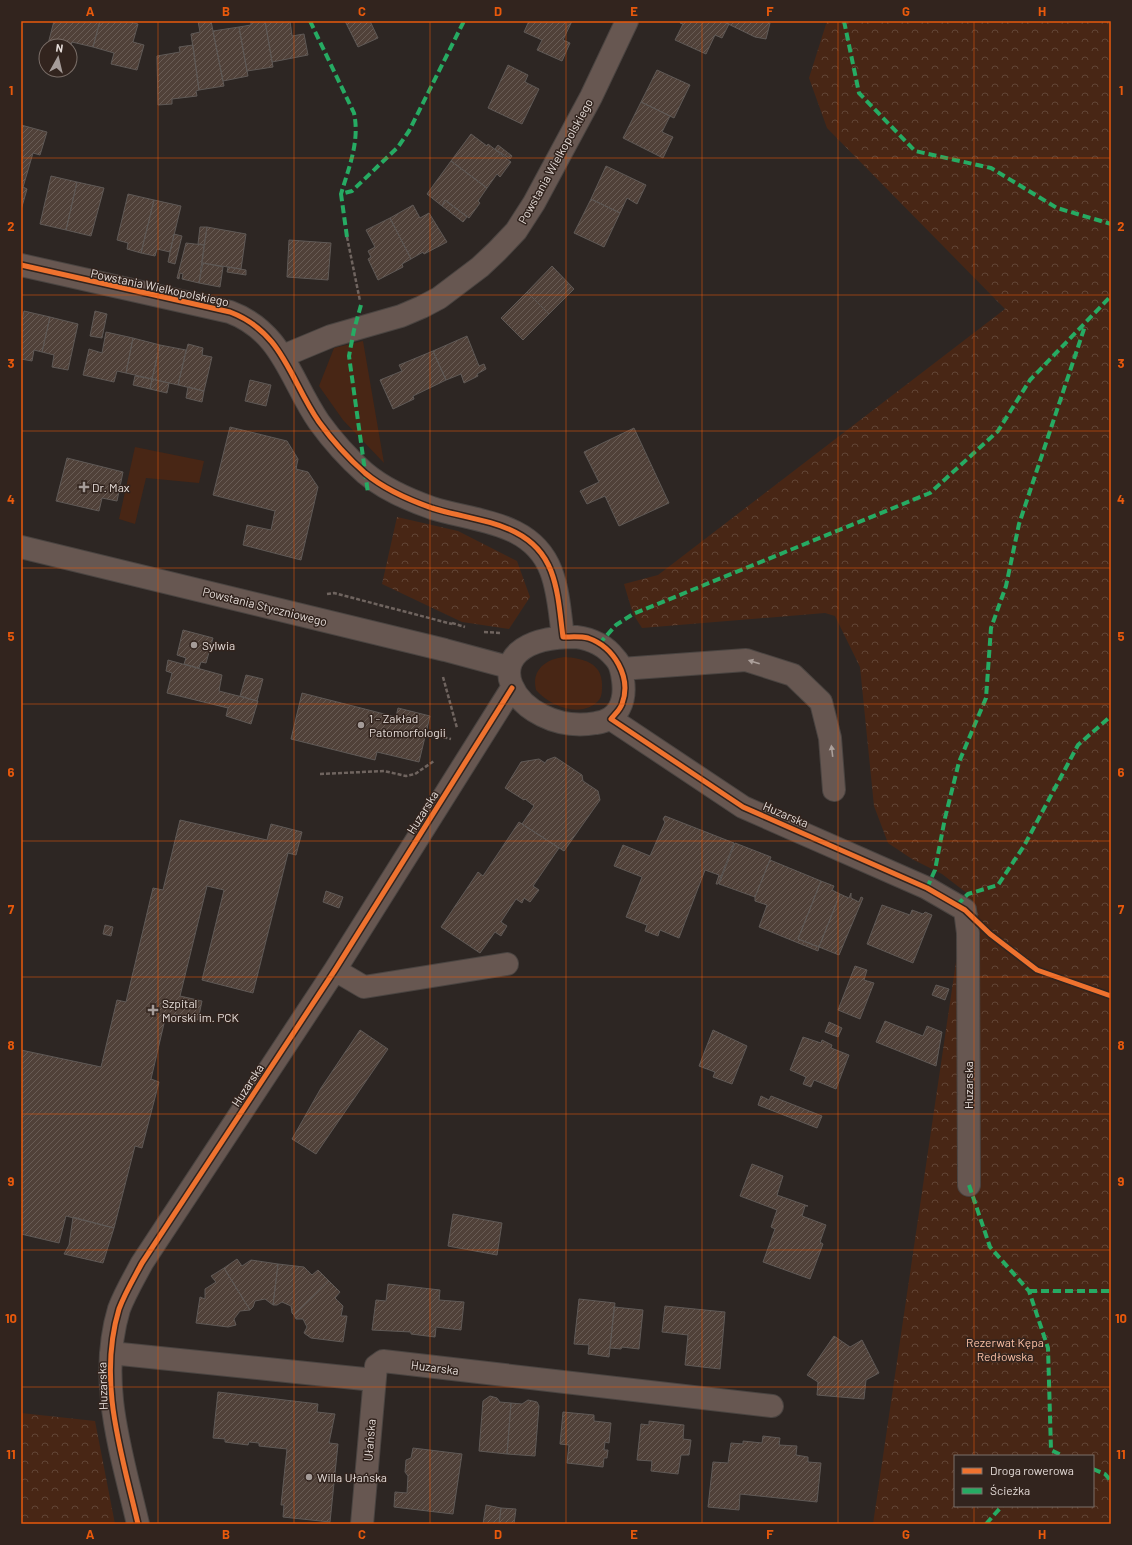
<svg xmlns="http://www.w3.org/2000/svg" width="1132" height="1545" viewBox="0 0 1132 1545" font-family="Barlow,sans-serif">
<defs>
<pattern id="forest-crowns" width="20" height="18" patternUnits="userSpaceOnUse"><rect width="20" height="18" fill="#482615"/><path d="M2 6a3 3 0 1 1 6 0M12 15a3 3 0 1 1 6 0" fill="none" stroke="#624536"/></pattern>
<pattern id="building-hatch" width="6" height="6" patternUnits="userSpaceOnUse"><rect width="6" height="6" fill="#504139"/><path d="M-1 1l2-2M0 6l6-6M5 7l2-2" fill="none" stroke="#695c55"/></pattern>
</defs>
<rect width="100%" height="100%" fill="#2d2623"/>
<!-- grass -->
<path fill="#482615" d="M363,341l21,122 -41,-43 -24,-34 15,-38z
M135,447l69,14 -5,22 -53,-5 -11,46 -16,-5z
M564,657c19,1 39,6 38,29 0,6 0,13 -6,17 -18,15 -47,2 -60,-13 -5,-20 10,-31 28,-33z"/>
<!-- forest -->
<path fill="url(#forest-crowns)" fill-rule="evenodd" d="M827,21h284v1503h-238l88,-596 7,-34 -26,-20 -30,-15 -24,-16 -14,-37 -14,-139 -25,-51 -10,-3 -183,15 -9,-14 -9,-30 34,-9 347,-266 -178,-181 -18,-50zM955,1456h138v50h-138z
M397,517l61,14 59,30 13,36 -21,32 -47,-7 -80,-38z
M21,1413l74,8 20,103h-94z"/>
<!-- building -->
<path fill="url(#building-hatch)" stroke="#5f5956" d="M54,21h46l-7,26 -21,-5 -2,7v-3l-22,-2z
M100,21h27l11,3 -5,18 11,3 -7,25 -26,-6 3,-11 -21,-6z
M198,21h13l13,65 -25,4 -8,-56 9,-2z
M251,21h14l8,46 -26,4 -8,-44 12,-2z
M265,21h25l2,15 12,-2 4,21 -36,7z
M345,21h25l8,17 -20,9z
M529,21h43l-9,19 7,3 -8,18 -25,-11 5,-10 -18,-8z
M681,21h41l7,3 -7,14 -7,-3 -9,19 -31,-14 8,-16 -3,-1z
M722,21h41l7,2 -4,16 -11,-2z
M239,27l9,49 -25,5 -10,-50z
M193,45l6,45 -3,1 1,5 -25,3v5l-14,1 -1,-49 23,-4 -1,-5z
M508,65l20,10 -3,7 14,7 -17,35 -34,-16z
M657,70l33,15 -16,33 -33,-16z
M641,102l29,14 -8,16 11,5 -10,21 -40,-20z
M21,125l26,7 -7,23 -7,-2 -12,41z
M471,134l16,12 1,-2 23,18 -11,15 -3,-3 -10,14 -36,-27z
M498,145l14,11 -2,3 -15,-10z
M451,161l36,27 -9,13 2,2 -11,15 -24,-18 -3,6 -15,-12z
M606,166l40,19 -9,19 -10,-6 -7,15 -29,-14z
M51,176l26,6 -11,48 -26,-6z
M77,182l27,6 -13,48 -25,-6z
M23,187l4,2 -6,21v-16z
M128,194l26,6 -13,53 -14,-4 1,-6 -11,-3z
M591,199l29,14 -16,34 -30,-14z
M154,200l27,6 -11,46 -13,-3 -2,7 -14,-3z
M445,200l22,17 -4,5 -21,-16z
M413,205l7,13 9,-5 18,29 -23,12 -1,-2 -12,7 -21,-41z
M390,218l21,41 -9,5 1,3 -25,13 -10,-21 3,-2 -3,-6 7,-4 -9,-17z
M200,227h7l-3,18 -6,-1z
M207,227l39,7 -5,35 -39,-6z
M174,234l8,2 -7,28 -7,-2z
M289,240l42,3 -3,37 -41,-3z
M186,243l18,2 -5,38 -17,-4 1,-5 -3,-1 -1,6 -2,-1z
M203,263l20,4 -3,20 -21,-4z
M552,266l22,23 -25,25 -22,-22z
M228,267l18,3v5l-19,-3z
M527,292l22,22 -26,26 -22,-22z
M24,311l26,6 -8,35 -8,-2 -2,11 -11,-2v-35z
M95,311l12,3 -5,24 -12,-2z
M50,317l28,7 -10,46 -16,-3 2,-12 -12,-3z
M106,332l27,6 -7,35 -9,-2 -3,11 -31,-7 6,-26 13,4z
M467,336l12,30 5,-2 2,5 -9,5 1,2 -14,7 -3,-9 -15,6 -13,-29z
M133,338l27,7 -8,34 -26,-6z
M188,344l15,4 -1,7 10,2 -8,34 -26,-6z
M160,345l26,5 -8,35 -26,-6z
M433,351l13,29 -33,16 1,3 -21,10 -13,-29 22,-9 -3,-6z
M135,376l17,3 -2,10 -17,-4z
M152,379l17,4 -2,10 -17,-4z
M250,380l21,5 -5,21 -21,-5z
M188,387l16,4 -2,11 -16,-4z
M230,427l57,14 11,18 -2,10 12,3 10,15 -17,73 -58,-15 4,-20 24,5 4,-19 -62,-16z
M634,428l35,75 -50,23 -14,-30 -18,8 -7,-13 19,-9 -15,-30z
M67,458l56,14 -6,29 -15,-3 -3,13 -43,-10z
M183,630l30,8 -7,25 -5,-1 -2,6 -15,-4 2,-6 -9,-3z
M168,660l54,15 -3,16 39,10 -7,23 -25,-8 2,-8 -61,-15 5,-20 -6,-2z
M246,675l17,4 -6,22 -17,-5z
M302,693l94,24 2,-9 32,8 -11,46 -42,-10 -2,8 -84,-21z
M555,757l27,18 1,6 15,10 2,9 -36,51 -42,-27 12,-18 -9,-7 -1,1 -19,-12 16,-26 18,-3 6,4 2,-3z
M665,816l69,27 -16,41h-2l3,-9 -14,-5 -26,68 -19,-8 -2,6 -13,-5 2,-6 -21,-8 16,-40 -28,-11 9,-21 27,11 15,-34 -2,-3z
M180,820l87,20 4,-16 31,8 -6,23 -8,-2 -35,140 -51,-13 22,-90 -17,-4 -27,110 22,5 -4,19 -23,-6v3l-9,-2 -15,64 8,3 -17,66 -7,-2 -21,82 -48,-12 -7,27 -38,-9v-184l80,17 16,-67 9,2 27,-114 10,2z
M519,822l40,26 -26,38 6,4 -9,12 -6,-4 -2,5 -6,-4 -15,23 6,4 -6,10 -6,-4 -15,21 -39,-26 37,-55 5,4z
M735,843l36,14 -16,40 -36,-13z
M770,860l51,21 -23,58 21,8 -1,4 -59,-24 8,-22 -12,-4v-4z
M821,881l13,5 -2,4 8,4 -21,53 -21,-8z
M326,891l17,6 -4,11 -16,-6z
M851,893v5l8,4 2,-5 2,1 -24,57 -20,-8 21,-53 9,4z
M882,905l28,10 2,-5 11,4 2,-2 7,3 -19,48 -46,-19z
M105,925l8,2 -2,9 -8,-2z
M855,966l12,4 -3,10 10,3 -14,36 -22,-9z
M936,985l13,4 -4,11 -13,-5z
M885,1021l38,15 4,-10 15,6 -6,34 -60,-24z
M829,1022l13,6 -4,9 -13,-5z
M360,1030l28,19 -72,105 -24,-15 29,-51z
M713,1030l34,16 -15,38 -19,-7 2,-5 -16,-6z
M803,1037l18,6 1,-3 10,5 -1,3 18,7 -13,34 -22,-9 -3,7 -8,-3 3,-7 -16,-7z
M761,1096l8,4 2,-4 51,20 -5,12 -59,-23z
M752,1164l31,12 -6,19 31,11h-3l-3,10 24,9 -6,17 3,2 -13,35 -47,-17 12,-33 -4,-2 6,-17 -37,-14z
M453,1214l49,9 -5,32 -49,-9z
M73,1217l41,11 -11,35 -39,-9 5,-9z
M237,1259l5,7 9,-6 27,4 -5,41 -8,-6 -10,2 -2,6 -3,3 -26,-42z
M278,1264l26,3 8,8 6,-5 11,11 -35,34 -2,-2 -1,-7 -9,-4 -5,3h-4z
M224,1268l26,42 -10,1 -6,8 2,6 -8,2 -32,-4 4,-26 5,2v-10l11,-7 -5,-6z
M329,1281l11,11 -5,6 8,8 -2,10h6l-4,26 -32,-4 -7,-5 3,-6 -4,-8h-7l-2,-4z
M388,1284l52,6 -1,10 25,2 -3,28 -25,-3 -1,10 -24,-3v-2l-39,-2 4,-30 10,1z
M579,1299l36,4 -6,54 -21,-3 1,-9 -15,-1z
M665,1306l60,6 -5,57 -35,-4 3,-30 -26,-3z
M614,1307l29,3 -4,39 -17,-2 -1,2 -11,-1z
M834,1336l16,11 12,-7 17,33 -13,7 -2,19 -47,-4 1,-13 -11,-7z
M218,1392l100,12 -1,8 18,2 -6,29 9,1 -8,78 -47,-5 1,-12h-3l6,-56 -28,-3v-3l-10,-1 -1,3 -23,-3v-3l-12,-1z
M490,1396l7,2 3,4 11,1 -4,51 -28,-3 4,-50z
M528,1400l9,2 2,4 -4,50 -28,-2 4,-51 11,1z
M563,1412l31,3v6l17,2 -2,20 -4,-1 -1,8h4l-1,8h-3l-1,9 -36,-4 2,-18 -9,-1z
M649,1421l35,4 -1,14 8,1 -2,15h-8l-3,19 -27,-3 1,-10 -15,-1 4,-36 8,1z
M763,1436l17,2 -1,7 18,1 -1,9 12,2v5l13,1 -4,39 -77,-8 -1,16 -31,-3 5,-45 15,1 3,-20 12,1v-3l19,2z
M413,1448l49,6 -9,60 -59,-7 1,-15 12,1 1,-17 -3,-4 1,-12 5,-2z
M486,1505l15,3 -2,16h-16z
M501,1508l15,1 -2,15h-15z"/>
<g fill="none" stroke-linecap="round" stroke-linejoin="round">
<!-- minor casing -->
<g stroke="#4a4441" stroke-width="24">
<path id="minor" d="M21,265l209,47c53,20 60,68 89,110 13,18 29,36 46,51 19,16 44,27 67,35 44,14 100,13 119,63 8,21 9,44 12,66
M283,356l48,-20 70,-20 21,-9 17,-9 41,-31 17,-16 19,-20 18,-28 57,-106 36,-76
M21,547l424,103 63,17
M576,637c15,2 29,8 39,21 6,6 7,14 8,22 3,21 -4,40 -27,43 -81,14 -137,-86 -20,-86z
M621,669l125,-9 47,15 28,27 9,36 4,52
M611,719l132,88 184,81 38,22 3,23 1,252
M335,970l29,17 143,-23
M111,1353l263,27
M138,1524c-16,-70 -41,-142 -19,-215 6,-16 15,-31 23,-46l193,-293 177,-282
M362,1524l14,-158 7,-5 389,45"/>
</g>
<!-- path -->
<path stroke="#6f645f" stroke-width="2.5" stroke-dasharray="4 2" stroke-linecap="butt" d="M347,237l13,64
M327,594l7,-1 118,31
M452,623l13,4
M484,632l18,1
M443,677l14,51
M426,733l25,6
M320,774l64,-3 22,5 9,-2 19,-13"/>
<!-- minor -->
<use href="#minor" stroke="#675751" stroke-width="22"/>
<!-- quiet -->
<path stroke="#26ab63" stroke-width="4" stroke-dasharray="8 4" stroke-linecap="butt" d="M310,21l44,92c6,28 -5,54 -13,81
M844,21l15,72 56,58 76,17 66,40 54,16
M347,237l-6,-43 11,-3 46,-44 11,-16 55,-110
M361,305l-7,25 -5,26 19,137
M599,644l17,-19 17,-11 297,-121 68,-62 32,-51 81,-84
M927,888l8,-18 10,-52 14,-56 27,-64 5,-70 15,-42 13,-62 66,-198
M957,905l11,-11 30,-9 26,-39 54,-101 33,-29
M969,1185l21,62 39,44 19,57 3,102 12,6
M1029,1291h82
M1093,1469l12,5 6,7
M986,1524l16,-18"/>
<!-- cycleway casing -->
<g stroke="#32241e" stroke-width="8">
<path id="cycleway" d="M21,265l209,47c53,20 60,68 89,110 13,18 29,36 46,51 19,16 44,27 67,35 44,14 100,13 119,63 8,21 9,44 12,66 8,0 17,-1 25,1 26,9 44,39 34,66 -2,6 -7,10 -11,15l132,88 184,81 38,22 25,24 47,36 74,26
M138,1524c-16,-70 -41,-142 -19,-215 6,-16 15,-31 23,-46l193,-293 177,-282"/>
</g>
<!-- cycleway -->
<use href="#cycleway" stroke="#ef722f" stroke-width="5"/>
</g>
<!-- one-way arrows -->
<defs><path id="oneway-solid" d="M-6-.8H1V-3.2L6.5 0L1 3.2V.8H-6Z"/></defs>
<g fill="#aca09b">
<use href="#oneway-solid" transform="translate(754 662) rotate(-162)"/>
<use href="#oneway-solid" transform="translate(832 751) rotate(-97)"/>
</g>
<!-- grid -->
<path fill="none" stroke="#e8590c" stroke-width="1" stroke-opacity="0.55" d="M158,21v1503M294,21v1503M430,21v1503M566,21v1503M702,21v1503M838,21v1503M974,21v1435M21,158h1090M21,295h1090M21,431h1090M21,568h1090M21,704h1090M21,841h1090M21,977h1090M21,1114h1090M21,1250h1090M21,1387h1090M974,1506v18"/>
<!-- markers -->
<g fill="#a59c99" stroke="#32241e" stroke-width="1.5">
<path d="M82 481h4v4h4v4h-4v4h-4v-4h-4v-4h4z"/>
<circle cx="194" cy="645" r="4"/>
<circle cx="361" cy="725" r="4"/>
<path d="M151 1004h4v4h4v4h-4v4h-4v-4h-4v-4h4z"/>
<circle cx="309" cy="1477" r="4"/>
</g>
<g text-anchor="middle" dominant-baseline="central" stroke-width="3" stroke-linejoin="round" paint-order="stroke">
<!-- street labels -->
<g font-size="12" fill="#e5dcd8" stroke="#32241e">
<text transform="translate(555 161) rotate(-61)">Powstania Wielkopolskiego</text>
<text transform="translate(160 287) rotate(12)">Powstania Wielkopolskiego</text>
<text transform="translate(265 606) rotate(14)">Powstania Styczniowego</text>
<text transform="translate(422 812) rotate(-58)">Huzarska</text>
<text transform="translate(786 814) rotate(23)">Huzarska</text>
<text transform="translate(247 1085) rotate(-57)">Huzarska</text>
<text transform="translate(968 1085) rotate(-90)">Huzarska</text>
<text transform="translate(435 1367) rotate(7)">Huzarska</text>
<text transform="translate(102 1386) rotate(-92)">Huzarska</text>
<text transform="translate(369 1440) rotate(-85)">Ułańska</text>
</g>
<!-- poi labels -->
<g font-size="12" fill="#e5dcd8" stroke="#32241e" text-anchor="start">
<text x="92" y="487">Dr. Max</text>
<text x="202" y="645">Sylwia</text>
<text x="369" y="718">1 - Zakład<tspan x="369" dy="14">Patomorfologii</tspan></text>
<text x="162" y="1003">Szpital<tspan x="162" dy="14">Morski im. PCK</tspan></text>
<text x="317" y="1477">Willa Ułańska</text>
</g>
<!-- park labels -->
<g font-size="12" fill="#fcc0a5" stroke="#32241e">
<text x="1005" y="1342">Rezerwat Kępa<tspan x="1005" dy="14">Redłowska</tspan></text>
</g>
</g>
<!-- border -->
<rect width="1132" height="1545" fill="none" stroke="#32241e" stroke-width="44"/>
<!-- legend -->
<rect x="954" y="1455" width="140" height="52" fill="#32241e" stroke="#7a6e68"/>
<rect x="962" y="1468" width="20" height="6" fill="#ef722f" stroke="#7a6e68"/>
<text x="990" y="1475" font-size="12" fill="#e5dcd8">Droga rowerowa</text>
<rect x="962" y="1488" width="20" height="6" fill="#26ab63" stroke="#7a6e68"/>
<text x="990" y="1495" font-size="12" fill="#e5dcd8">Ścieżka</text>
<!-- north arrow -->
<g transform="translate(58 58) rotate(8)"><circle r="19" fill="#32241e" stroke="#7a6e68"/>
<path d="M0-3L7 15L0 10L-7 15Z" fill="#a59c99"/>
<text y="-6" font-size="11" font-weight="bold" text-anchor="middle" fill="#e5dcd8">N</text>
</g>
<rect x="22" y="22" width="1088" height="1501" fill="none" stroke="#e8590c" stroke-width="1.5"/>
<g font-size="13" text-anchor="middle" font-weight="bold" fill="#e8590c">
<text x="90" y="16">A</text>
<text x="226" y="16">B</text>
<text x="362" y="16">C</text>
<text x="498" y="16">D</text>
<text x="634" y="16">E</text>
<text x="770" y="16">F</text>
<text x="906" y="16">G</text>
<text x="1042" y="16">H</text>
<text x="11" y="95">1</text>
<text x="1121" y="95">1</text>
<text x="11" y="231">2</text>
<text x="1121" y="231">2</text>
<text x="11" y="368">3</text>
<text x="1121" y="368">3</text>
<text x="11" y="504">4</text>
<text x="1121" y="504">4</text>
<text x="11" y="641">5</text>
<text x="1121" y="641">5</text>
<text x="11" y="777">6</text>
<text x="1121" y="777">6</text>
<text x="11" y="914">7</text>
<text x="1121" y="914">7</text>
<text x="11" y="1050">8</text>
<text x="1121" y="1050">8</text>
<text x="11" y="1186">9</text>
<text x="1121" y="1186">9</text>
<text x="11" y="1323">10</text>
<text x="1121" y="1323">10</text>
<text x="11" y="1459">11</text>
<text x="1121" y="1459">11</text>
<text x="90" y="1539">A</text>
<text x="226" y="1539">B</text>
<text x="362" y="1539">C</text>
<text x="498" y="1539">D</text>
<text x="634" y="1539">E</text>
<text x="770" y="1539">F</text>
<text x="906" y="1539">G</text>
<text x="1042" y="1539">H</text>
</g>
</svg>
